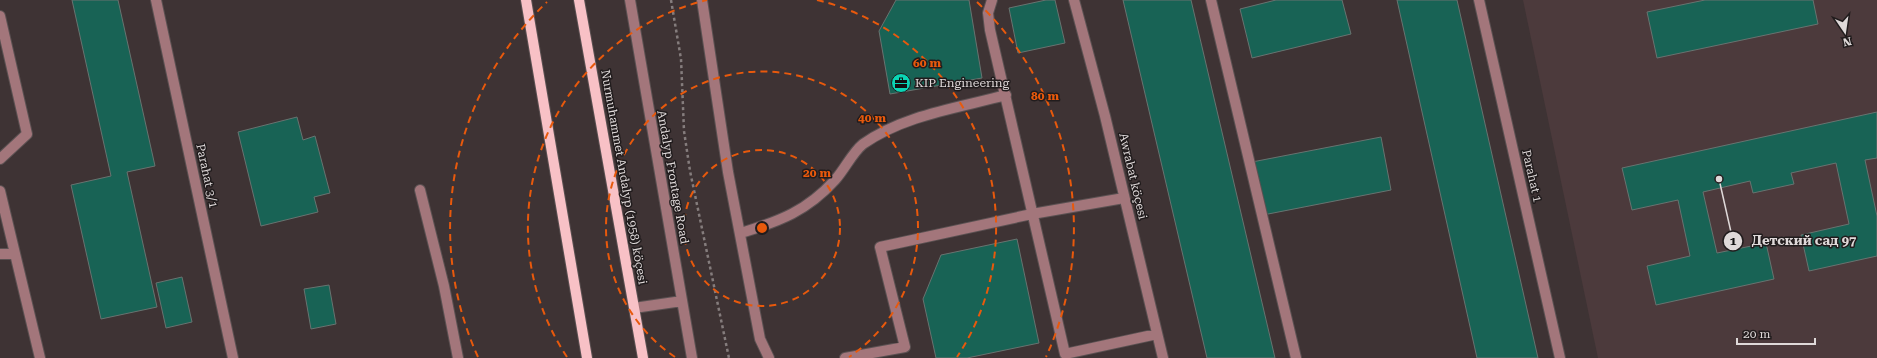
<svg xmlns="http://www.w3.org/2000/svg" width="1877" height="358" viewBox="0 0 1877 358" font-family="'Roboto Serif',serif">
<rect width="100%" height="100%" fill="#3e3334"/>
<!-- built -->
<path fill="#4c3a3c" d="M1523,0h354v358h-279z"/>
<!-- building -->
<path fill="#186355" stroke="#687370" d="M72,0h46l37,166 -28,6 30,135 -56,12 -30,-134 40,-9z
M896,0h73l13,78 -92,16 -11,-63z
M1046,0h9l10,43 -47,10 -9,-45z
M1123,0h68l84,358h-68z
M1276,0h66l9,34 -99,24 -12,-49z
M1397,0h60l81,358h-61z
M1705,0h108l5,24 -161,34 -10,-46z
M1877,112v46l-12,2 12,56v40l-68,15 -8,-36 48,-11 -13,-61 -45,10 3,11 -41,9 -3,-12 -47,11 14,61 49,-10 8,36 -118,26 -9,-39 43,-10 -12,-56 -46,10 -10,-42z
M297,117l6,23 12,-4 15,57 -16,4 4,15 -57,14 -23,-94z
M1381,137l10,53 -128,25 -11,-53z
M1017,239l22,104 -72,15h-31l-13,-59 18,-44z
M182,277l10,45 -26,6 -10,-45z
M329,285l7,39 -25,5 -7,-40z"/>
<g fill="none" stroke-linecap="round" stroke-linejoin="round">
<!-- minor casing -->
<g stroke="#5b5152" stroke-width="12">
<path id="minor" d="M156,0l77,358
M630,0l62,358
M702,0l26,172 32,167 9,19
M992,0l-4,13 2,17 75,324 92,-20
M1074,0l31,116 58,242
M1211,0l85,358
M1479,0l81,358
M0,16l27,118 -27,25
M420,190l24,96 14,72
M0,191l40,167
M741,233c39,-12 66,-22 94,-53 10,-11 17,-27 28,-36 41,-29 95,-36 143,-49
M0,254h15
M634,308l48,-7
M845,358l60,-11 -25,-100 152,-33 92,-16"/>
</g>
<!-- major casing -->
<g stroke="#5b5152" stroke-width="12">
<path id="major" d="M526,0l61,358
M579,0l64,358"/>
</g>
<!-- path -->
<path stroke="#857d7d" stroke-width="2.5" stroke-dasharray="3 3" stroke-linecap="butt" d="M671,0l10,59 3,72 6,40 39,187"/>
<!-- minor -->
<use href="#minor" stroke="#a3767b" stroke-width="10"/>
<!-- major -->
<use href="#major" stroke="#f8c1c6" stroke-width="10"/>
</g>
<!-- distance rings -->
<g fill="none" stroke="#e8590c" stroke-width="2" stroke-dasharray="7 5">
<circle cx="762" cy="228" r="78"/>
<path d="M675 357A156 156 0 1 1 849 357"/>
<path d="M567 357A234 234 0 0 1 707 0M817 0A234 234 0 0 1 957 357"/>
<path d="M478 357A312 312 0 0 1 547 2M977 2A312 312 0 0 1 1046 357"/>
</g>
<!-- icons -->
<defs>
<g id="office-disc" transform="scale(1)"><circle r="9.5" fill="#0ad5b5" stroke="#211c1d"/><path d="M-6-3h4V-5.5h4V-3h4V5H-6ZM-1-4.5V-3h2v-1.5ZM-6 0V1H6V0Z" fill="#111"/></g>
</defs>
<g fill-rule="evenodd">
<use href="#office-disc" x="901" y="83"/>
</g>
<g text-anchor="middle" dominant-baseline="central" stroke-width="3" stroke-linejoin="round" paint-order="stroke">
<!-- poi labels -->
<g font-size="12" fill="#dfd9d9" stroke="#211c1d" text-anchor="start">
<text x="915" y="83">KIP Engineering</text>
</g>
<!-- street labels -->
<g font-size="12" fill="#dfd9d9" stroke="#211c1d">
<text transform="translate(207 176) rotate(78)">Parahat 3/1</text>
<text transform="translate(1133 176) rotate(77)">Awrabat köçesi</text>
<text transform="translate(1532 176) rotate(77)">Parahat 1</text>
<text transform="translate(624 177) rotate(80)">Nurmuhammet Andalyp (1958) köçesi</text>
<text transform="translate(673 177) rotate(80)">Andalyp Frontage Road</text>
</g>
</g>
<circle cx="762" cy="228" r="6" fill="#e8590c" stroke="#211c1d" stroke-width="2"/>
<g font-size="12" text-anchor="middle" font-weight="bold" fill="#e8590c" stroke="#211c1d" stroke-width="3" stroke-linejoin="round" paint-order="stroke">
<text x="927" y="67">60 m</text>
<text x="1045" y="100">80 m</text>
<text x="872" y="122">40 m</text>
<text x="817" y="177">20 m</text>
</g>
<!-- callouts -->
<path fill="none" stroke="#dfd9d9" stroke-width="1.5" d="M1719 179L1733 241"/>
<g fill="#dfd9d9" stroke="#211c1d" stroke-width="1.5">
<circle cx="1719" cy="179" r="4"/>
<circle cx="1733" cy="241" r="10"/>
</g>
<g font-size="12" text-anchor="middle" font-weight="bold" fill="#111">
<text x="1733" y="245">1</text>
</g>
<g font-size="13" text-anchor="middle" font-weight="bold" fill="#dfd9d9" stroke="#211c1d" stroke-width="3" stroke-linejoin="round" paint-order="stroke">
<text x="1804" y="245">Детский сад 97</text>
</g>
<!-- north arrow -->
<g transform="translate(1845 32) rotate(167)" stroke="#211c1d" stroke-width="3" paint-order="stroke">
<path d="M0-3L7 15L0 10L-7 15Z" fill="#dfd9d9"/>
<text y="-6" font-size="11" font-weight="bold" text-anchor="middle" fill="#dfd9d9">N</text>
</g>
<!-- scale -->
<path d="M1737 338v6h78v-6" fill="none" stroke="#dfd9d9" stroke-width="2"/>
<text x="1743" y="338" font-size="12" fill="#dfd9d9" stroke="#211c1d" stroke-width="3" paint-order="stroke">20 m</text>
</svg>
